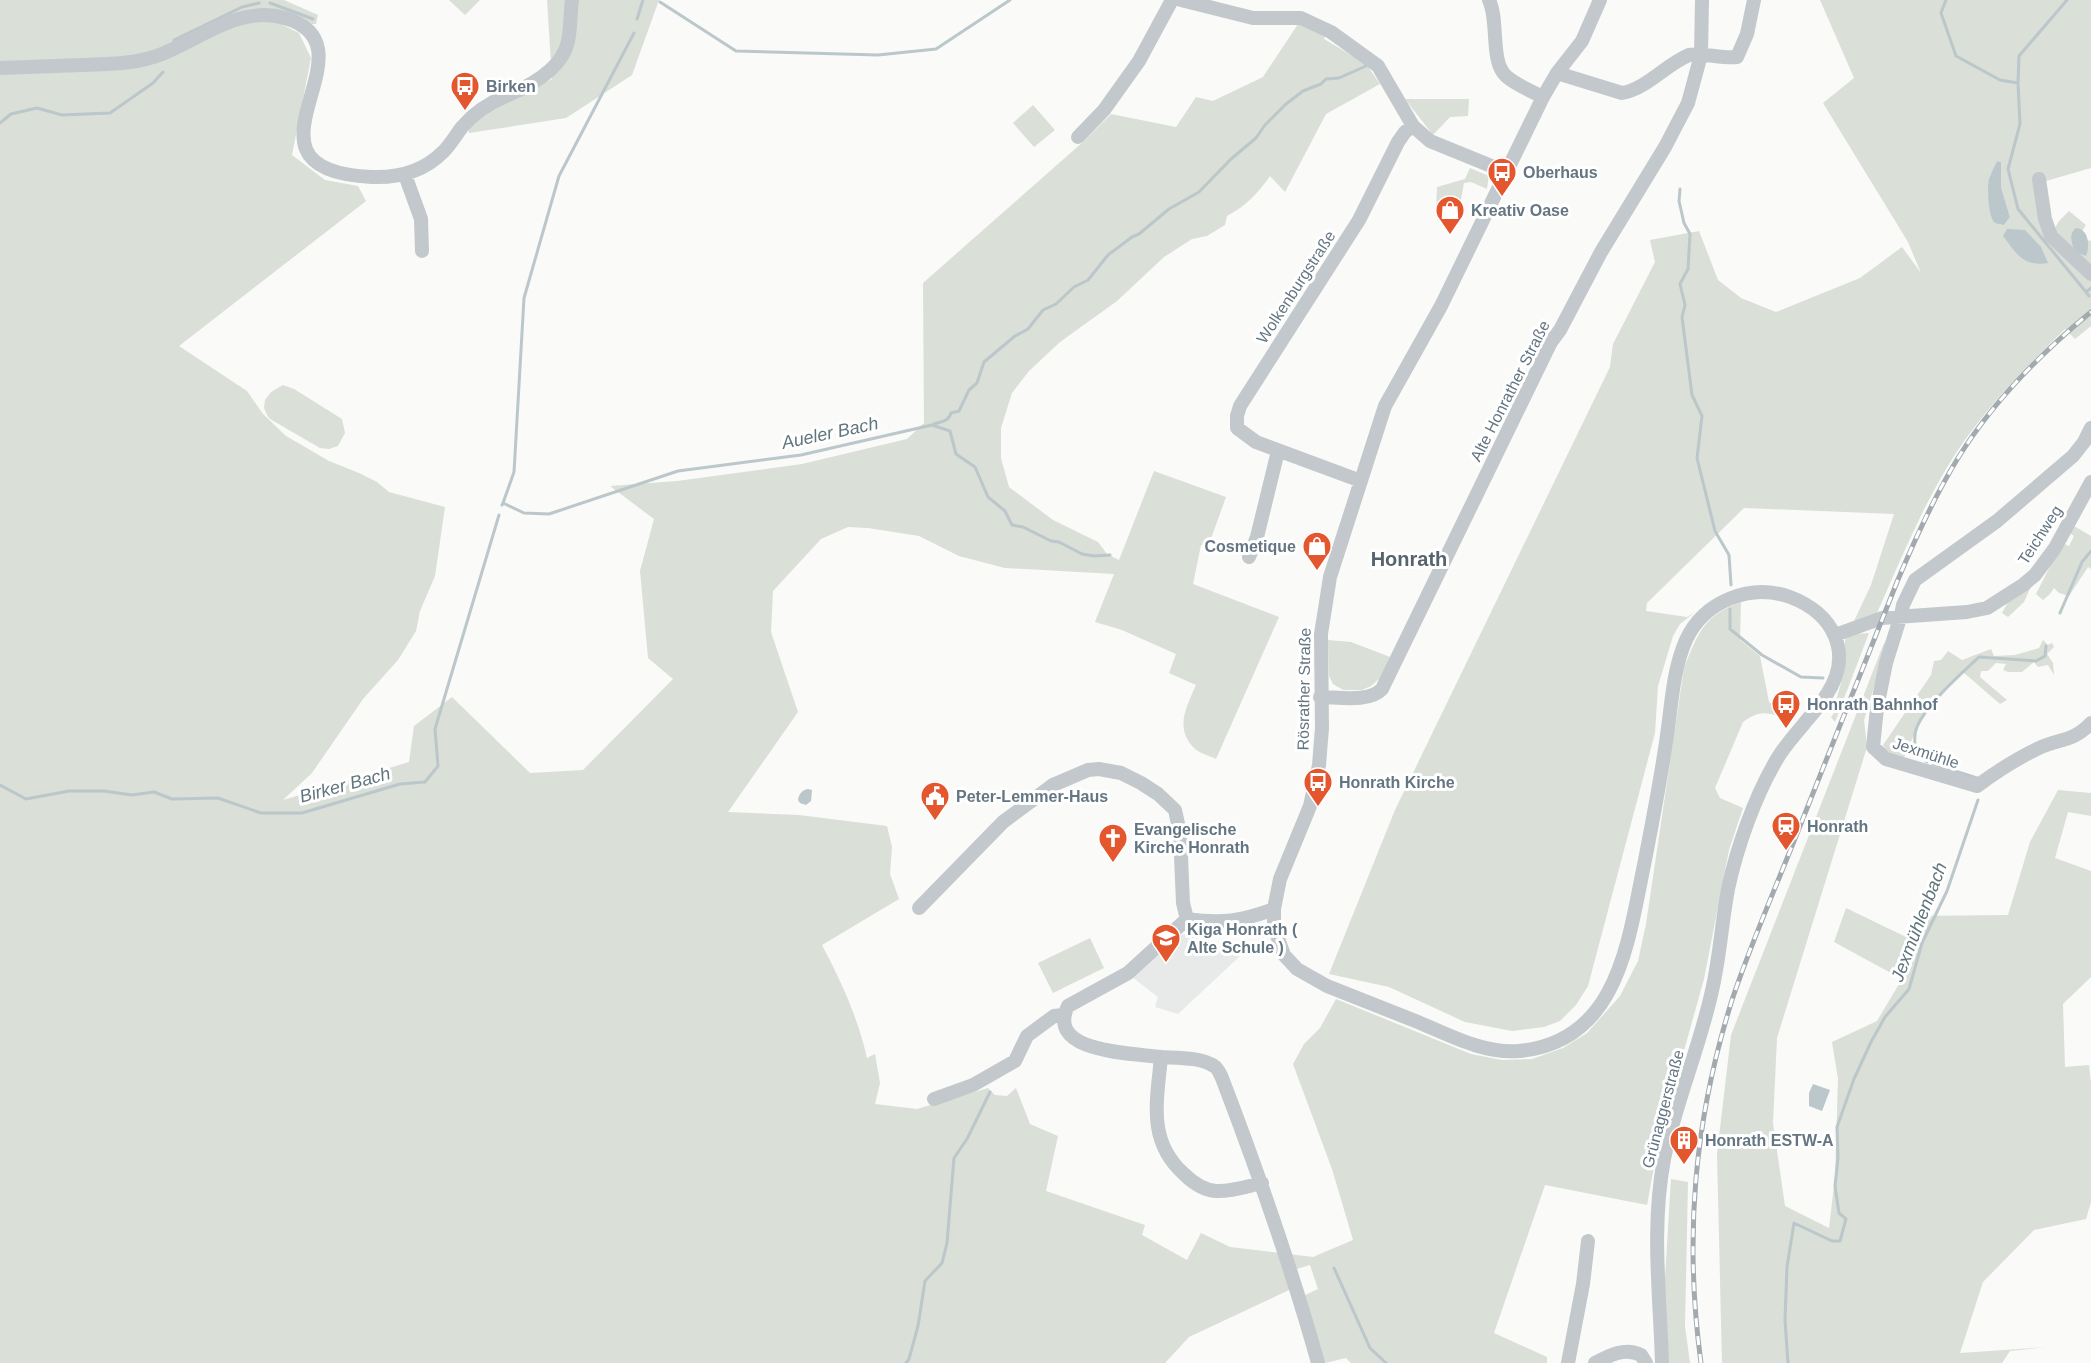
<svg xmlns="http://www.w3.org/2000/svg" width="2091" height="1363" viewBox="0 0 2091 1363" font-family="Helvetica,sans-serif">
<rect width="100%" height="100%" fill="#fafaf8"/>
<!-- built -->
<path fill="#e8e9e9" d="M1186,934l53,20v3l-61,57 -23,-7 3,-10 -26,-20 42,-41z"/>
<!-- green -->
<path fill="#dadfd7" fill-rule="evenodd" d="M0,0h284l34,15 -2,9 -33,1 16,8 12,25 -19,97 33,25 33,6 8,15 -187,145 68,45 16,23 23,22 43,25 30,12 18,9 12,10 56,15 -10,69 -15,35 -4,20 -18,29 -35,39 -51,74 -29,27 126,-38 5,-36 38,-29 78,76 53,-3 90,-91 -25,-21 -8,-87 14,-52 -44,-33 67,-5 125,-17 105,-25 17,-16 -1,-140 160,-141 28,-28 65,13 20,-30 17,4 50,-24 35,-53 27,11 -1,4 42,25 14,20 -54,30 -41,78 -15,-16c-12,17 -24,30 -43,40l-2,9 -18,11 -15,3 -28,18 -47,44 -57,41 -31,29 -17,22 -11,35v30l8,29 44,33 45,22 9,12 12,6 35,-89 72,26 -18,50 -7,-2 -8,39 86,33 -63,142c-6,-3 -17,-6 -22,-11 -20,-20 -7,-42 2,-63l-27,-12 7,-19 -54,-24 -27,-8 19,-48 -109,-6 -46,-12 -40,-20 -51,-8 -20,-1 -27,12 -48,52 -2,41 27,80 -70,100 71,3 88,11 5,21 -2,27 9,25 -77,46c19,36 36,73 45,113l8,-4 5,29 -5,21 42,5 71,-21 7,7 12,1 9,-8 14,36 28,12 -12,55 99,34 -3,10 45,25 14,-27 29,14 83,10 40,-17 -21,-71 -39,-105 11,-20 16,-16 16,-29 135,55 31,6 30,-1 31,-11 24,-15 33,-37 18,-35 8,-37 38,-256c14,-35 20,-53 57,-66l-1,38 20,16 9,46 13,9 -4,5c-14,-5 -23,-3 -35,6l-28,66 5,10 23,10 -14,42 -25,129 -45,161 -12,65 -102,-20 -51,148 53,24v6h-196l-5,-5 -21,5 -22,-67 15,-7 -8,-24 -24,7 5,17 -102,48 -24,26h-1165z
M449,0h31l-15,15z
M547,0h112l-27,75 -66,43 -97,15 -1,-5 17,-16 67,-33z
M1820,0h271v168l-45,13 5,54 8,-14 10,-10 17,14 -8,13 13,3v85l-16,13 -10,-10c-40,39 -78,77 -109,124 -32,49 -55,106 -79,160l-23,8 17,-36 23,-71 -150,-6 -97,95 -1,8 41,6 7,-4 -14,11 -7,12 -15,50 -3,47 -67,253 -12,19 -16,16 -16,6 -32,4 -47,-9 -76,-35 -60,-13 66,-164 215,-443 3,-23 42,-82 -5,-22 49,-9 19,49 23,18 35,14 84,-34 42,-31 19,26 -13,-31 -85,-139 31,-25zM1997,161l4,1v25l9,30 -6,8 -14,-49z
M1405,99h64l-1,17 -18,1 -17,18z
M1033,105l22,25 -21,17 -21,-24z
M1470,168l19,8 -2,13 -16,-7 -7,1 -7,38 -21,-9 1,-25 28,-8z
M283,385l11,4 48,30 3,14 -7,13 -9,3 -9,-1 -50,-29 -3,-4 -3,-7 1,-8 6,-8z
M2074,526l17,10v33l-3,-2 -19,29 -10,-3 -5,-5 -4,6 -7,6 -7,-6 26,-51 7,3 5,-10 -5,-3z
M2033,582l-9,20 -16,15 -6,-4c7,-15 17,-22 31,-31z
M1869,633l-34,89 -4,-5 3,-4 -1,-2 11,-38 1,-34 10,-5z
M1328,640l23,2 39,15 -10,21 -9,8 -9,4h-19l-10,-6 -4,-8z
M2043,640l5,5 4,-2 2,4 -7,7 6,9 1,12 -6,-10 -10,2 -4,-5 -12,10h-14l-5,-2 3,-6 -10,-1 -8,8h-7l-1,6 27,23 -7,4 -37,-32c-31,29 -44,49 -60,88l-14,-3 -6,-12 48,-70 3,-14 7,-1 7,-9 14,9 29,-11 3,7 21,-1 24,-7z
M1884,643l3,1 -23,76 3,27 -90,291 -4,85 12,83 44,22 6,-51 3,-98 -6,-37 45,-21 25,-42 -68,-37 12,-34 58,28 12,-20 92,-1 22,-73 28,-52 33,3v23l-23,-4 -13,46 36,13v106l-28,27 2,63 24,-2 2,18v119l-5,17 -52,11 -51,52 -23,71 87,-6 -37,4 -8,12h-280l-5,-209 14,-119z
M1090,938l14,30 -51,25 -15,-30z
M1671,1179l17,3 -3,144 5,37h-25l-2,-52z"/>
<!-- water -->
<path fill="#bbc7cb" d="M1997,161l4,1v25l9,30 -6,8c-2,-1 -7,-1 -9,-2 -7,-6 -8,-35 -6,-44 2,-6 5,-12 8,-18z
M2076,228c13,1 14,18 10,28l-12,-5c-2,-10 -6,-16 2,-23z
M2007,229l18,1 16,17 7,16c-25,4 -31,-9 -45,-27z
M808,789l4,1 -1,11 -5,4 -6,-2 -2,-3c1,-6 4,-10 10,-11z
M1813,1084l17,6 -8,21 -13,-5v-13z"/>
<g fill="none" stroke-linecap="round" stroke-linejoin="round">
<!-- stream -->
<path stroke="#bbc7cb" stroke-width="3" d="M1946,0l-5,13 15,43 44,24 18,3 2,41 -12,45 10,40 68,83
M660,2l76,49 142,4 58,-6 74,-49
M270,3l43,16
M637,19l6,-19
M174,40l68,-33 17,-4
M2018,82l1,-26 48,-56
M0,123l11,-9 26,-6 25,7 48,-2 43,-30 10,-11
M1680,189l-1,12 5,22 6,11 -2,35 -8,15 5,21 -3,12 10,78 10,21 -5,42 18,73 14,24 2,30
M2089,296l-3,-4 5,-4
M932,425c8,-4 16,-2 19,-12l8,-2 10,-21 8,-7 7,-21 31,-26 13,-7 15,-19 13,-6 18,-17 14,-7 20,-25 24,-18 7,-3 30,-25 30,-17 32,-33 25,-21 9,-13 21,-21 17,-13 18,-7 5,-5 13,-1 27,-12
M503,503l11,-31 10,-174 35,-122 75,-143
M502,505l1,-2 21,10 25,1 129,-43 123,-16 131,-30 18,6 6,23 19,13 13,30 17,14 7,14 11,2 28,14 8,1 23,12 12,2 16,-1
M1730,609v20l32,26 39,22 22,1
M2060,613l22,-51 9,-11
M1927,762l-12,-13c0,-6 -1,-14 1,-19 5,-21 47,-58 63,-73l57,4 9,-5 1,-10
M1933,764l44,14
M0,785l26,14 43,-8h35l28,4 22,-3 18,7 46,-1 43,15h41l98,-29 25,-2 13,-16 -3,-37 64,-214
M1334,1268l36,80 16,15
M906,1363l3,-4 9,-33 7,-45 17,-18 5,-20 7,-85 13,-19 23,-47
M1788,1363l-3,-43 2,-53 7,-44 38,18h8l6,-22 -7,-6 -4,-27 3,-28 -1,-31 17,-48 17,-37 14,-25 24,-28 13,-46 25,-52 31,-91"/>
<!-- minor -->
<path stroke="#c3c8cc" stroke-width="14" d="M1181,0l72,18h48l30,14 47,34 35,60 17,15 76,31
M1489,0c10,20 1,62 17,76 10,9 25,15 37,21
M1600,0l-18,41 -25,32 -14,24 -102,209 -56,100 -55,171 -9,57 1,94 -3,37 -9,41 -30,73 -6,30v18l10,28 13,14 30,17c30,12 60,24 91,36 31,13 66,32 101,29 99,-9 109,-109 125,-186 9,-46 18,-91 24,-137 4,-30 6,-61 18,-88 18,-39 64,-57 104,-43 43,16 64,56 37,97 -5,9 -13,18 -20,26 -10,13 -22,25 -30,39 -22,37 -40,88 -49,130 -6,32 -8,65 -15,97 -12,59 -37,114 -49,173 -13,70 -4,134 -2,204
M0,68c27,-1 54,-2 82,-3 27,-1 55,-1 80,-11 40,-16 78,-49 123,-36 98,29 -65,152 87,159 26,1 52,-6 71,-25 7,-7 13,-17 19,-25 12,-14 27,-24 44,-31 24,-10 57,-27 62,-55 3,-14 2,-28 4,-41
M1557,73l65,20c26,-5 43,-28 67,-38 9,-3 35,4 48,2l10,-23 7,-34
M1078,137l26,-27 35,-49 33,-61
M405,175l16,44 1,32
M2039,179l6,40 6,17 40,38
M2091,428l-7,14 -11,14 -76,65 -82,59 -12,25 -2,10 -15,48 -9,45 -4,39 13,12 91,27c19,-14 39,-27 60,-37 22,-11 35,-6 54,-26
M1361,481l-105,-39 -19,-14v-12l3,-10 119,-186 39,-78 7,-10 8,-6
M1249,557l8,-20 21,-86
M1835,635l47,-17 85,-6 20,-4 36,-23 12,-10 20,-27 36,-66
M1320,697c18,0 49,6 62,-8l169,-347 9,-12 41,-78 64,-105 23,-44 13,-48 1,-55
M919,908l84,-86 50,-37 35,-15 11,-1 22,4 20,10 17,11 17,16 5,23 3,70 4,16
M1187,919l-59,54 -60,33c-23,47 64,47 93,51 -4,44 -14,84 23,117 9,9 19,16 32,17 15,1 32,-5 46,-8
M1187,919c35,5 54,2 87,-10
M1161,1057c16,1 39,0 53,9 4,2 6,8 8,12 36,94 69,188 96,285
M934,1099l39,-14 42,-24 12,-25 27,-20 9,-1
M1568,1363l15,-79 5,-43
M1595,1363c15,-8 30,-16 46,-8l5,8"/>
<!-- rail casing -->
<g stroke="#a2aab0" stroke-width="5">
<path id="rail" d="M1701,1363c-17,-125 -7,-242 31,-363 19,-57 44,-113 66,-169 33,-83 66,-166 99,-249 18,-43 37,-85 61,-124 34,-55 83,-105 133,-146"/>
</g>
<!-- rail -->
<use href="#rail" stroke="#fff" stroke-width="3" stroke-dasharray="9" stroke-linecap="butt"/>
</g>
<!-- icons -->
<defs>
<g id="bus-pin" transform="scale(1.5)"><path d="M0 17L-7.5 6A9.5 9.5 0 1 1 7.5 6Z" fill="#e4572e" stroke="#fff"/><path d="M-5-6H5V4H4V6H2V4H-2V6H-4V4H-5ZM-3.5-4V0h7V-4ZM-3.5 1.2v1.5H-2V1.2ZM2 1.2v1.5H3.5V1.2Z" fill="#fff"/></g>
<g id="shop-pin" transform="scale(1.5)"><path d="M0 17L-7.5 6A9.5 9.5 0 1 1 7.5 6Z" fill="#e4572e" stroke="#fff"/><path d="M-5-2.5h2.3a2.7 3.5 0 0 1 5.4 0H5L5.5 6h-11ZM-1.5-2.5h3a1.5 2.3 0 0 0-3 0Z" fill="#fff"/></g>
<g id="civic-pin" transform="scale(1.5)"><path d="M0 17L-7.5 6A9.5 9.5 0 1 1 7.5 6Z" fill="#e4572e" stroke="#fff"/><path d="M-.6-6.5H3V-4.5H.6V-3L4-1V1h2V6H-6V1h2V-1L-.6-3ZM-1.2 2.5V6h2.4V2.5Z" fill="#fff"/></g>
<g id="station-pin" transform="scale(1.5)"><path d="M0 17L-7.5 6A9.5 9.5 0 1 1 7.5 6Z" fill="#e4572e" stroke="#fff"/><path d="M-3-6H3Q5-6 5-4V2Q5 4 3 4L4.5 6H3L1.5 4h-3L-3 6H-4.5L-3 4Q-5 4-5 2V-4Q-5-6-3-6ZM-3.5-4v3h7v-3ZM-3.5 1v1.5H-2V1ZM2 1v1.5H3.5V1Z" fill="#fff"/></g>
<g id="church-pin" transform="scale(1.5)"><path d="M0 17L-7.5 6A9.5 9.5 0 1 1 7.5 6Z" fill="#e4572e" stroke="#fff"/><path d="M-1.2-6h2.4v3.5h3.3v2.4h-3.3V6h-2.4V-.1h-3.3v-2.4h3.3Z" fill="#fff"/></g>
<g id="school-pin" transform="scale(1.5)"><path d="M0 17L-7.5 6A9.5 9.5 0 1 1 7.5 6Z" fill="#e4572e" stroke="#fff"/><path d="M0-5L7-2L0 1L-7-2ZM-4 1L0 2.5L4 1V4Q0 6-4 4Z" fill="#fff"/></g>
<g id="building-pin" transform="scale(1.5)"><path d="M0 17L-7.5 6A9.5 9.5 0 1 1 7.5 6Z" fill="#e4572e" stroke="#fff"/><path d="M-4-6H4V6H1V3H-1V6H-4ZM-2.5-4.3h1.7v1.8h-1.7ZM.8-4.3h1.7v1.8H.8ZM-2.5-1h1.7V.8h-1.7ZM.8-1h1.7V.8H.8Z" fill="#fff"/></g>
</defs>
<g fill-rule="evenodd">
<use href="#bus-pin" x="465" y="86"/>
<use href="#bus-pin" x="1502" y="172"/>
<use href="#shop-pin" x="1450" y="210"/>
<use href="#shop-pin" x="1317" y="546"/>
<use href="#bus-pin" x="1786" y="704"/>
<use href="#bus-pin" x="1318" y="782"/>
<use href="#civic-pin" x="935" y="796"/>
<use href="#station-pin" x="1786" y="826"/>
<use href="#church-pin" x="1113" y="838"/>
<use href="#school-pin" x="1166" y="938"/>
<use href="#building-pin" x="1684" y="1140"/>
</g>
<g text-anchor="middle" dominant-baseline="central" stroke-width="6" stroke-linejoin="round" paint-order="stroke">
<!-- poi labels -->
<g font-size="16" font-weight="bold" fill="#657683" stroke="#fff" text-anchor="start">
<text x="486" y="86">Birken</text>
<text x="1523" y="172">Oberhaus</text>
<text x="1471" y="210">Kreativ Oase</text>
<text x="1296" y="546" text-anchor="end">Cosmetique</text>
<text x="1807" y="704">Honrath Bahnhof</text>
<text x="1339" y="782">Honrath Kirche</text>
<text x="956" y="796">Peter-Lemmer-Haus</text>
<text x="1807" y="826">Honrath</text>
<text x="1134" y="829">Evangelische<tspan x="1134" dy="18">Kirche Honrath</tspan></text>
<text x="1187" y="929">Kiga Honrath (<tspan x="1187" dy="18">Alte Schule )</tspan></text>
<text x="1705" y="1140">Honrath ESTW-A</text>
</g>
<!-- street labels -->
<g font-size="16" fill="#657683" stroke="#fff">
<text transform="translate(1296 287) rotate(-57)">Wolkenburgstraße</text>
<text transform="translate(1510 391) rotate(-63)">Alte Honrather Straße</text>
<text transform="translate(2040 535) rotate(-57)">Teichweg</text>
<text transform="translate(1304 689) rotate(-89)">Rösrather Straße</text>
<text transform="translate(1926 753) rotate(18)">Jexmühle</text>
<text transform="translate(1663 1109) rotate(-75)">Grünaggerstraße</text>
</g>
<!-- water labels -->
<g font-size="18" font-style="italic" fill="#60757c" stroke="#fff">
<text transform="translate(830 433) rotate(-12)">Aueler Bach</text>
<text transform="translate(345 785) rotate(-15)">Birker Bach</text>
<text transform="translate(1919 922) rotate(-69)">Jexmühlenbach</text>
</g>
<!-- quarter labels -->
<g font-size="20" font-weight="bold" fill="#57646e" stroke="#fff">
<text x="1409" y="559">Honrath</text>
</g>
</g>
</svg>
